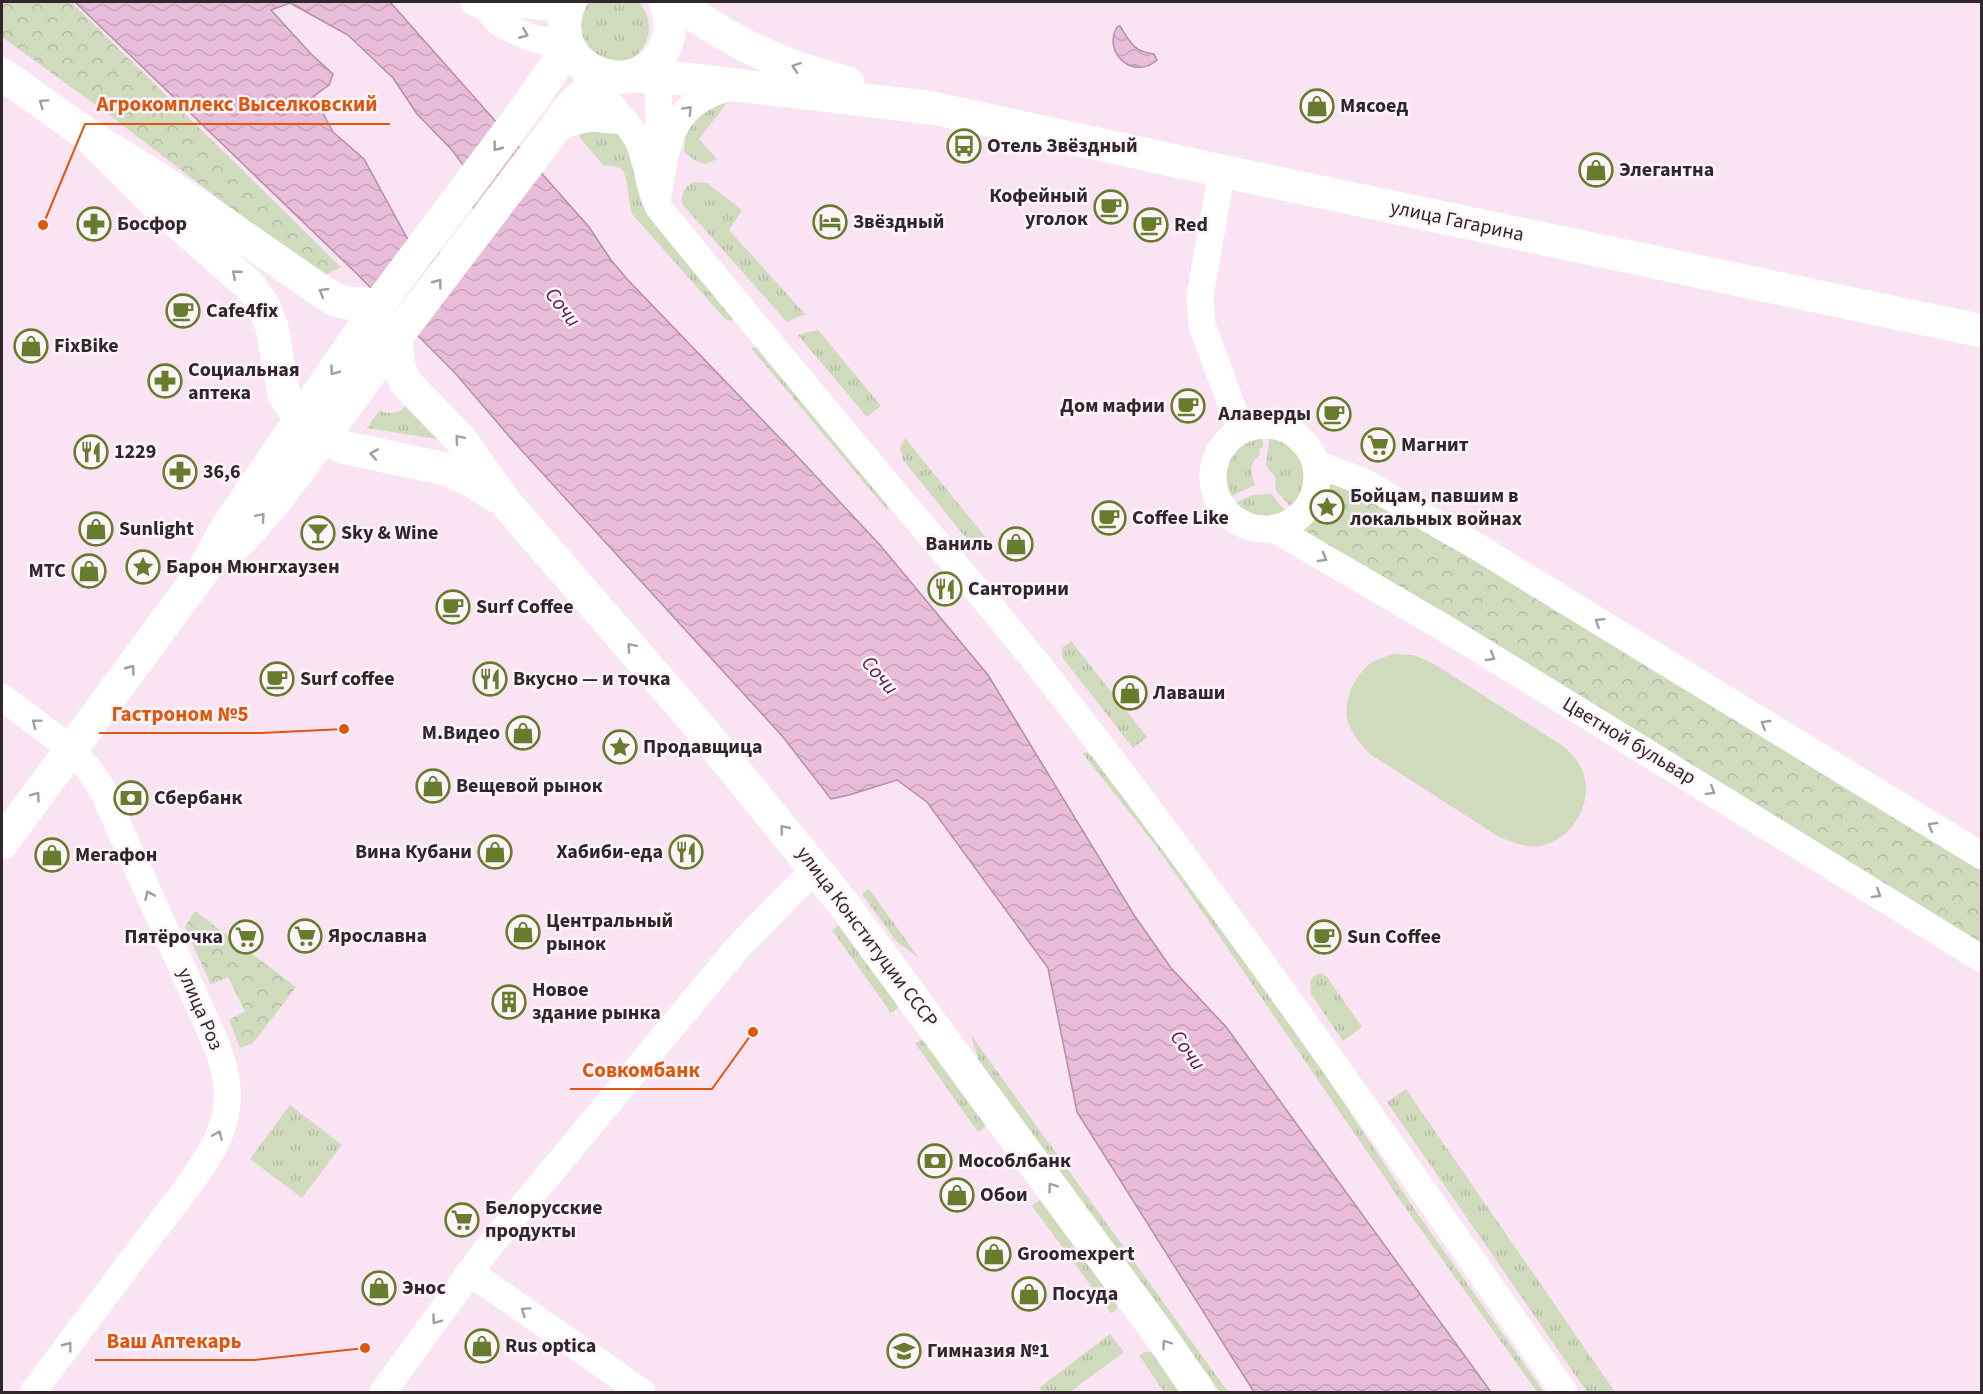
<svg xmlns="http://www.w3.org/2000/svg" width="1983" height="1394" viewBox="0 0 1983 1394" font-family="'Source Sans 3',sans-serif">
<defs>
<pattern id="grass-tufts" width="24" height="20" patternUnits="userSpaceOnUse" patternTransform="scale(1.5)"><rect width="24" height="20" fill="#d0dabd"/><path d="M3 7l-1-3M5 7V3M7 7l1-3M15 17l-1-3M17 17v-4M19 17l1-3" fill="none" stroke="#b3bba3"/></pattern>
<pattern id="forest-crowns" width="20" height="18" patternUnits="userSpaceOnUse" patternTransform="scale(1.5)"><rect width="20" height="18" fill="#d0dabd"/><path d="M2 6a3 3 0 1 1 6 0M12 15a3 3 0 1 1 6 0" fill="none" stroke="#b3bba3"/></pattern>
<pattern id="water-waves" width="16" height="10" patternUnits="userSpaceOnUse" patternTransform="scale(1.5)"><rect width="16" height="10" fill="#e9bcda"/><path d="M0 5q4-4 8 0t8 0" fill="none" stroke="#c8a2bb"/></pattern>
</defs>
<rect width="100%" height="100%" fill="#fae3f2"/>
<!-- grass -->
<path fill="url(#grass-tufts)" d="M590,2h49c18,19 11,54 -17,59 -4,1 -10,-1 -14,-2 -8,-1 -11,-2 -16,-8 -7,-7 -10,-10 -11,-19 -1,-13 0,-21 9,-30z
M730,99l-31,40 18,20 -11,5 -10,-3 -12,-9 1,-17 7,-17z
M610,123l33,42 99,156 -16,-1 -94,-106c-5,-15 -2,-31 -10,-45l-9,-3h-9l-24,-28 -2,-12z
M694,182l13,1 35,27 -13,20 76,84 -18,8 -104,-117c-3,-10 1,-18 11,-23z
M818,330l63,76 -14,11 -69,-82z
M763,346l132,157 -8,7 -136,-162z
M406,405l44,36 -83,-13 12,-17c11,3 20,4 27,-6z
M1262,433l1,13 -4,5 1,4c-12,8 -9,18 -5,30l-28,13c-13,-34 2,-57 35,-65z
M1270,433c38,5 51,50 23,76l-17,-18 -1,-14 -9,-11z
M905,438l82,101 -12,10 -72,-89 -3,-12z
M1269,494l3,1 15,18c-20,9 -39,7 -55,-9l21,-9z
M1071,641l76,96 -14,11 -71,-91v-9z
M1086,752l8,5 196,265 125,188 129,182h-7l-128,-179 -200,-292 -56,-79 -70,-88z
M869,889l50,69 -22,-16 -35,-48z
M838,926h7l55,75 -3,8 -6,4 -59,-83z
M1320,973l7,4 35,50 -19,14 -32,-47 -1,-12 4,-6z
M971,1035l257,357h-8l-241,-330z
M926,1038l70,81 -18,13 -63,-89z
M1406,1089l209,303h-28l-200,-290z
M290,1105l52,40 -40,53 -52,-39z
M1048,1193l70,110 -2,7 -5,3 -79,-107z
M1110,1334l14,18 -54,40h-28l-3,-4z
M1146,1352h8l37,40h-27l-25,-37z"/>
<!-- forest -->
<path fill="url(#forest-crowns)" d="M2,2h69l270,265 -16,8 -9,-2 -216,-165 -98,-71z
M1316,464l665,392v103l-695,-435c25,-16 32,-31 30,-60z
M195,911l101,76 -43,56 -13,5 -11,-28 16,-9 -17,-34 -17,8 -26,-58z"/>
<!-- garden -->
<path fill="#d0dabd" d="M1393,654l21,1 20,9 129,82c11,10 19,19 22,34 6,29 -17,62 -46,66 -14,2 -27,-4 -40,-9l-129,-83c-9,-10 -20,-21 -23,-36 -3,-19 8,-43 24,-55 5,-4 15,-6 22,-9z"/>
<!-- water -->
<path fill="url(#water-waves)" stroke="#b28fa6" stroke-width="1.5" fill-rule="evenodd" d="M75,2h315l199,225 22,33 16,19 169,176 84,90 108,130 146,240 37,53 56,60 264,364h-237l-177,-280 -29,-144 -121,-166 -30,-22 -48,15 -18,4 -48,-62 -269,-295 -59,-69 -101,-102zM290,3l58,32 45,43 24,36 35,36 17,23 5,40 -17,32 -37,17 -56,-103 -31,-27 -19,-36 15,-11 4,-11 -22,-20 -40,-44z
M1120,26c10,16 14,26 34,28l3,6c-23,21 -55,-7 -40,-33z"/>
<g fill="none" stroke-linecap="round" stroke-linejoin="round">
<!-- minor -->
<path stroke="#fff" stroke-width="27" d="M474,2l12,6 13,15 29,14 41,9
M486,8c26,-7 53,-2 80,2
M584,70c13,25 38,43 52,67 13,22 10,47 23,71 79,97 159,193 239,289 51,61 104,121 153,184 180,231 346,472 513,711
M557,126l33,-8 34,3
M658,153l1,-95
M1222,170l-22,126 2,29 39,106
M658,195c10,-56 12,-94 77,-109
M1213 477a52 52 0 1 1 104 0a52 52 0 1 1-104 0Z
M1316,464l46,17 114,65 506,310
M1273,528l178,104 531,327
M2,697l69,52 17,19 14,21 115,257c8,23 14,46 8,71 -9,39 -48,83 -72,115 -40,54 -80,107 -120,160
M469,1272l173,120
M383,1392l104,-143 253,-304 76,-77"/>
<!-- major -->
<path stroke="#fff" stroke-width="33" d="M570,2c-30,70 75,107 97,40 5,-14 4,-27 -2,-40
M676,2c36,27 79,51 122,66 17,6 33,10 50,15
M2,74l83,59 77,48 73,50 86,60 15,9 11,3 32,2
M629,76l56,3 248,29 312,68 737,155
M85,133l75,74 90,79 14,21 8,20 12,68 17,24 41,28 104,22 28,13 21,14
M397,336v17l3,17 6,13 55,57 45,63 186,215 150,184 317,432 40,58
M235,545l8,-7 33,-38 23,-30 98,-134 160,-210c16,-26 29,-37 57,-49
M2,843l201,-272 24,-44 152,-222 153,-205 37,-54"/>
</g>
<!-- one-way arrows -->
<defs><path id="oneway-chevron" d="M-2-3.5L2.5 0L-2 3.5" fill="none" stroke-width="1.6" stroke-linecap="round" stroke-linejoin="round" transform="scale(1.5)"/></defs>
<g stroke="#a29ea0">
<use href="#oneway-chevron" transform="translate(524 34) rotate(22)"/>
<use href="#oneway-chevron" transform="translate(796 67) rotate(-161)"/>
<use href="#oneway-chevron" transform="translate(43 103) rotate(-145)"/>
<use href="#oneway-chevron" transform="translate(688 110) rotate(-47)"/>
<use href="#oneway-chevron" transform="translate(497 147) rotate(127)"/>
<use href="#oneway-chevron" transform="translate(236 274) rotate(-139)"/>
<use href="#oneway-chevron" transform="translate(438 283) rotate(-53)"/>
<use href="#oneway-chevron" transform="translate(323 292) rotate(-150)"/>
<use href="#oneway-chevron" transform="translate(334 371) rotate(125)"/>
<use href="#oneway-chevron" transform="translate(459 439) rotate(-131)"/>
<use href="#oneway-chevron" transform="translate(374 454) rotate(-170)"/>
<use href="#oneway-chevron" transform="translate(261 517) rotate(-49)"/>
<use href="#oneway-chevron" transform="translate(1323 558) rotate(30)"/>
<use href="#oneway-chevron" transform="translate(1599 622) rotate(-148)"/>
<use href="#oneway-chevron" transform="translate(631 647) rotate(-131)"/>
<use href="#oneway-chevron" transform="translate(1491 657) rotate(31)"/>
<use href="#oneway-chevron" transform="translate(131 669) rotate(-53)"/>
<use href="#oneway-chevron" transform="translate(36 723) rotate(-143)"/>
<use href="#oneway-chevron" transform="translate(1765 724) rotate(-149)"/>
<use href="#oneway-chevron" transform="translate(1711 791) rotate(32)"/>
<use href="#oneway-chevron" transform="translate(36 796) rotate(-54)"/>
<use href="#oneway-chevron" transform="translate(1932 826) rotate(-149)"/>
<use href="#oneway-chevron" transform="translate(784 829) rotate(-129)"/>
<use href="#oneway-chevron" transform="translate(1877 894) rotate(32)"/>
<use href="#oneway-chevron" transform="translate(149 895) rotate(-114)"/>
<use href="#oneway-chevron" transform="translate(218 1135) rotate(-67)"/>
<use href="#oneway-chevron" transform="translate(1052 1187) rotate(-126)"/>
<use href="#oneway-chevron" transform="translate(525 1311) rotate(-145)"/>
<use href="#oneway-chevron" transform="translate(436 1320) rotate(125)"/>
<use href="#oneway-chevron" transform="translate(1166 1344) rotate(-125)"/>
<use href="#oneway-chevron" transform="translate(68 1346) rotate(-53)"/>
</g>
<!-- icons -->
<defs>
<g id="shop-ring" transform="scale(1.725)"><circle r="9.5" fill="#fef5fb" stroke="#677c2c" stroke-width="1.5"/><path d="M-5-2.5h2.3a2.7 3.5 0 0 1 5.4 0H5L5.5 6h-11ZM-1.5-2.5h3a1.5 2.3 0 0 0-3 0Z" fill="#677c2c"/></g>
<g id="bus-ring" transform="scale(1.725)"><circle r="9.5" fill="#fef5fb" stroke="#677c2c" stroke-width="1.5"/><path d="M-5-6H5V4H4V6H2V4H-2V6H-4V4H-5ZM-3.5-4V0h7V-4ZM-3.5 1.2v1.5H-2V1.2ZM2 1.2v1.5H3.5V1.2Z" fill="#677c2c"/></g>
<g id="cafe-ring" transform="scale(1.725)"><circle r="9.5" fill="#fef5fb" stroke="#677c2c" stroke-width="1.5"/><path d="M-5.5-4.5H6V0H3Q3 3.5 0 3.5H-2.5Q-5.5 3.5-5.5 0ZM3-3.2v2h1.7v-2ZM-6 4.5H4V6H-6Z" fill="#677c2c"/></g>
<g id="hotel-ring" transform="scale(1.725)"><circle r="9.5" fill="#fef5fb" stroke="#677c2c" stroke-width="1.5"/><path d="M-6-4.5h1.5V1H6V5H4.5V3h-9V5H-6ZM-4 0a1.8 1.8 0 1 1 3.6 0ZM.5 0V-2.5h3Q6-2.5 6 0Z" fill="#677c2c"/></g>
<g id="pharmacy-ring" transform="scale(1.725)"><circle r="9.5" fill="#fef5fb" stroke="#677c2c" stroke-width="1.5"/><path d="M-2-6h4v4h4v4h-4v4h-4v-4h-4v-4h4Z" fill="#677c2c"/></g>
<g id="supermarket-ring" transform="scale(1.725)"><circle r="9.5" fill="#fef5fb" stroke="#677c2c" stroke-width="1.5"/><path d="M-6-5.5h2.5l.6 2H6L4.5 2H-2.5L-4.4-4H-6ZM-1.5 3.2a1.3 1.3 0 1 0 .1 0ZM3 3.2a1.3 1.3 0 1 0 .1 0Z" fill="#677c2c"/></g>
<g id="restaurant-ring" transform="scale(1.725)"><circle r="9.5" fill="#fef5fb" stroke="#677c2c" stroke-width="1.5"/><path d="M-5-6h1v4h1v-4h1v4h1v-4h1v5L-1.5 .5V6h-2V.5L-5-1ZM5-6V6H3V1.5H1.5Q1.5-4 5-6Z" fill="#677c2c"/></g>
<g id="sight-ring" transform="scale(1.725)"><circle r="9.5" fill="#fef5fb" stroke="#677c2c" stroke-width="1.5"/><path d="M0-6L1.8-2.2L6-1.7L2.9 1.2L3.7 5.4L0 3.3L-3.7 5.4L-2.9 1.2L-6-1.7L-1.8-2.2Z" fill="#677c2c"/></g>
<g id="bar-ring" transform="scale(1.725)"><circle r="9.5" fill="#fef5fb" stroke="#677c2c" stroke-width="1.5"/><path d="M-6-5H6L.8 .8V4.5H3.5V6h-7V4.5H-.8V.8Z" fill="#677c2c"/></g>
<g id="bank-ring" transform="scale(1.725)"><circle r="9.5" fill="#fef5fb" stroke="#677c2c" stroke-width="1.5"/><path d="M-6-4H6V4H-6ZM0-2.3a2.3 2.3 0 1 0 0 4.6a2.3 2.3 0 1 0 0-4.6Z" fill="#677c2c"/></g>
<g id="building-ring" transform="scale(1.725)"><circle r="9.5" fill="#fef5fb" stroke="#677c2c" stroke-width="1.5"/><path d="M-4-6H4V6H1V3H-1V6H-4ZM-2.5-4.3h1.7v1.8h-1.7ZM.8-4.3h1.7v1.8H.8ZM-2.5-1h1.7V.8h-1.7ZM.8-1h1.7V.8H.8Z" fill="#677c2c"/></g>
<g id="school-ring" transform="scale(1.725)"><circle r="9.5" fill="#fef5fb" stroke="#677c2c" stroke-width="1.5"/><path d="M0-5L7-2L0 1L-7-2ZM-4 1L0 2.5L4 1V4Q0 6-4 4Z" fill="#677c2c"/></g>
</defs>
<g fill-rule="evenodd">
<use href="#shop-ring" x="1317" y="106"/>
<use href="#bus-ring" x="964" y="146"/>
<use href="#shop-ring" x="1596" y="170"/>
<use href="#cafe-ring" x="1111" y="207"/>
<use href="#hotel-ring" x="830" y="222"/>
<use href="#pharmacy-ring" x="94" y="224"/>
<use href="#cafe-ring" x="1151" y="225"/>
<use href="#cafe-ring" x="183" y="311"/>
<use href="#shop-ring" x="31" y="346"/>
<use href="#pharmacy-ring" x="165" y="381"/>
<use href="#cafe-ring" x="1188" y="406"/>
<use href="#cafe-ring" x="1334" y="414"/>
<use href="#supermarket-ring" x="1378" y="445"/>
<use href="#restaurant-ring" x="91" y="452"/>
<use href="#pharmacy-ring" x="180" y="472"/>
<use href="#sight-ring" x="1327" y="507"/>
<use href="#cafe-ring" x="1109" y="518"/>
<use href="#shop-ring" x="96" y="529"/>
<use href="#bar-ring" x="318" y="533"/>
<use href="#shop-ring" x="1016" y="544"/>
<use href="#sight-ring" x="143" y="567"/>
<use href="#shop-ring" x="89" y="571"/>
<use href="#restaurant-ring" x="945" y="589"/>
<use href="#cafe-ring" x="453" y="607"/>
<use href="#cafe-ring" x="277" y="679"/>
<use href="#restaurant-ring" x="490" y="679"/>
<use href="#shop-ring" x="1130" y="693"/>
<use href="#shop-ring" x="523" y="733"/>
<use href="#sight-ring" x="620" y="747"/>
<use href="#shop-ring" x="433" y="786"/>
<use href="#bank-ring" x="131" y="798"/>
<use href="#shop-ring" x="495" y="852"/>
<use href="#restaurant-ring" x="686" y="852"/>
<use href="#shop-ring" x="52" y="855"/>
<use href="#shop-ring" x="523" y="932"/>
<use href="#supermarket-ring" x="305" y="936"/>
<use href="#supermarket-ring" x="246" y="937"/>
<use href="#cafe-ring" x="1324" y="937"/>
<use href="#building-ring" x="509" y="1002"/>
<use href="#bank-ring" x="935" y="1161"/>
<use href="#shop-ring" x="957" y="1195"/>
<use href="#supermarket-ring" x="462" y="1220"/>
<use href="#shop-ring" x="994" y="1254"/>
<use href="#shop-ring" x="379" y="1288"/>
<use href="#shop-ring" x="1029" y="1294"/>
<use href="#shop-ring" x="482" y="1346"/>
<use href="#school-ring" x="904" y="1351"/>
</g>
<g text-anchor="middle" dominant-baseline="central" stroke-width="5" stroke-linejoin="round" paint-order="stroke">
<!-- poi labels -->
<g font-size="20" font-weight="bold" fill="#30272d" stroke="#fef5fb" text-anchor="start">
<text x="1340" y="106">Мясоед</text>
<text x="987" y="146">Отель Звёздный</text>
<text x="1619" y="170">Элегантна</text>
<text x="1088" y="196" text-anchor="end">Кофейный<tspan x="1088" dy="23">уголок</tspan></text>
<text x="853" y="222">Звёздный</text>
<text x="117" y="224">Босфор</text>
<text x="1174" y="225">Red</text>
<text x="206" y="311">Cafe4fix</text>
<text x="54" y="346">FixBike</text>
<text x="188" y="370">Социальная<tspan x="188" dy="23">аптека</tspan></text>
<text x="1165" y="406" text-anchor="end">Дом мафии</text>
<text x="1311" y="414" text-anchor="end">Алаверды</text>
<text x="1401" y="445">Магнит</text>
<text x="114" y="452">1229</text>
<text x="203" y="472">36,6</text>
<text x="1350" y="496">Бойцам, павшим в<tspan x="1350" dy="23">локальных войнах</tspan></text>
<text x="1132" y="518">Coffee Like</text>
<text x="119" y="529">Sunlight</text>
<text x="341" y="533">Sky &amp; Wine</text>
<text x="993" y="544" text-anchor="end">Ваниль</text>
<text x="166" y="567">Барон Мюнгхаузен</text>
<text x="66" y="571" text-anchor="end">МТС</text>
<text x="968" y="589">Санторини</text>
<text x="476" y="607">Surf Coffee</text>
<text x="300" y="679">Surf coffee</text>
<text x="513" y="679">Вкусно — и точка</text>
<text x="1153" y="693">Лаваши</text>
<text x="500" y="733" text-anchor="end">М.Видео</text>
<text x="643" y="747">Продавщица</text>
<text x="456" y="786">Вещевой рынок</text>
<text x="154" y="798">Сбербанк</text>
<text x="472" y="852" text-anchor="end">Вина Кубани</text>
<text x="663" y="852" text-anchor="end">Хабиби-еда</text>
<text x="75" y="855">Мегафон</text>
<text x="546" y="921">Центральный<tspan x="546" dy="23">рынок</tspan></text>
<text x="328" y="936">Ярославна</text>
<text x="223" y="937" text-anchor="end">Пятёрочка</text>
<text x="1347" y="937">Sun Coffee</text>
<text x="532" y="990">Новое<tspan x="532" dy="23">здание рынка</tspan></text>
<text x="958" y="1161">Мособлбанк</text>
<text x="980" y="1195">Обои</text>
<text x="485" y="1208">Белорусские<tspan x="485" dy="23">продукты</tspan></text>
<text x="1017" y="1254">Groomexpert</text>
<text x="402" y="1288">Энос</text>
<text x="1052" y="1294">Посуда</text>
<text x="505" y="1346">Rus optica</text>
<text x="927" y="1351">Гимназия №1</text>
</g>
<!-- street labels -->
<g font-size="20" fill="#30272d" stroke="#fef5fb">
<text transform="translate(1457 221) rotate(12)">улица Гагарина</text>
<text transform="translate(1629 741) rotate(31)">Цветной бульвар</text>
<text transform="translate(867 937) rotate(53)">улица Конституции СССР</text>
<text transform="translate(200 1009) rotate(67)">улица Роз</text>
</g>
<!-- water labels -->
<g font-size="21" font-style="italic" fill="#562149" stroke="#fef5fb">
<text transform="translate(563 307) rotate(52)">Сочи</text>
<text transform="translate(880 675) rotate(49)">Сочи</text>
<text transform="translate(1188 1050) rotate(54)">Сочи</text>
</g>
</g>
<!-- callouts -->
<path fill="none" stroke="#df560e" stroke-width="2" d="M43 225L85 124H390M344 729L261 733H99M753 1032L712 1089H570M365 1348L254 1360H95"/>
<g fill="#df560e" stroke="#fef5fb" stroke-width="2">
<circle cx="43" cy="225" r="6"/>
<circle cx="344" cy="729" r="6"/>
<circle cx="753" cy="1032" r="6"/>
<circle cx="365" cy="1348" r="6"/>
</g>
<g font-size="21" text-anchor="middle" font-weight="bold" fill="#df560e" stroke="#fef5fb" stroke-width="5" stroke-linejoin="round" paint-order="stroke">
<text x="237" y="111">Агрокомплекс Выселковский</text>
<text x="180" y="721">Гастроном №5</text>
<text x="641" y="1077">Совкомбанк</text>
<text x="174" y="1348">Ваш Аптекарь</text>
</g>
<!-- border -->
<rect width="1983" height="1394" fill="none" stroke="#30272d" stroke-width="6"/>
</svg>
